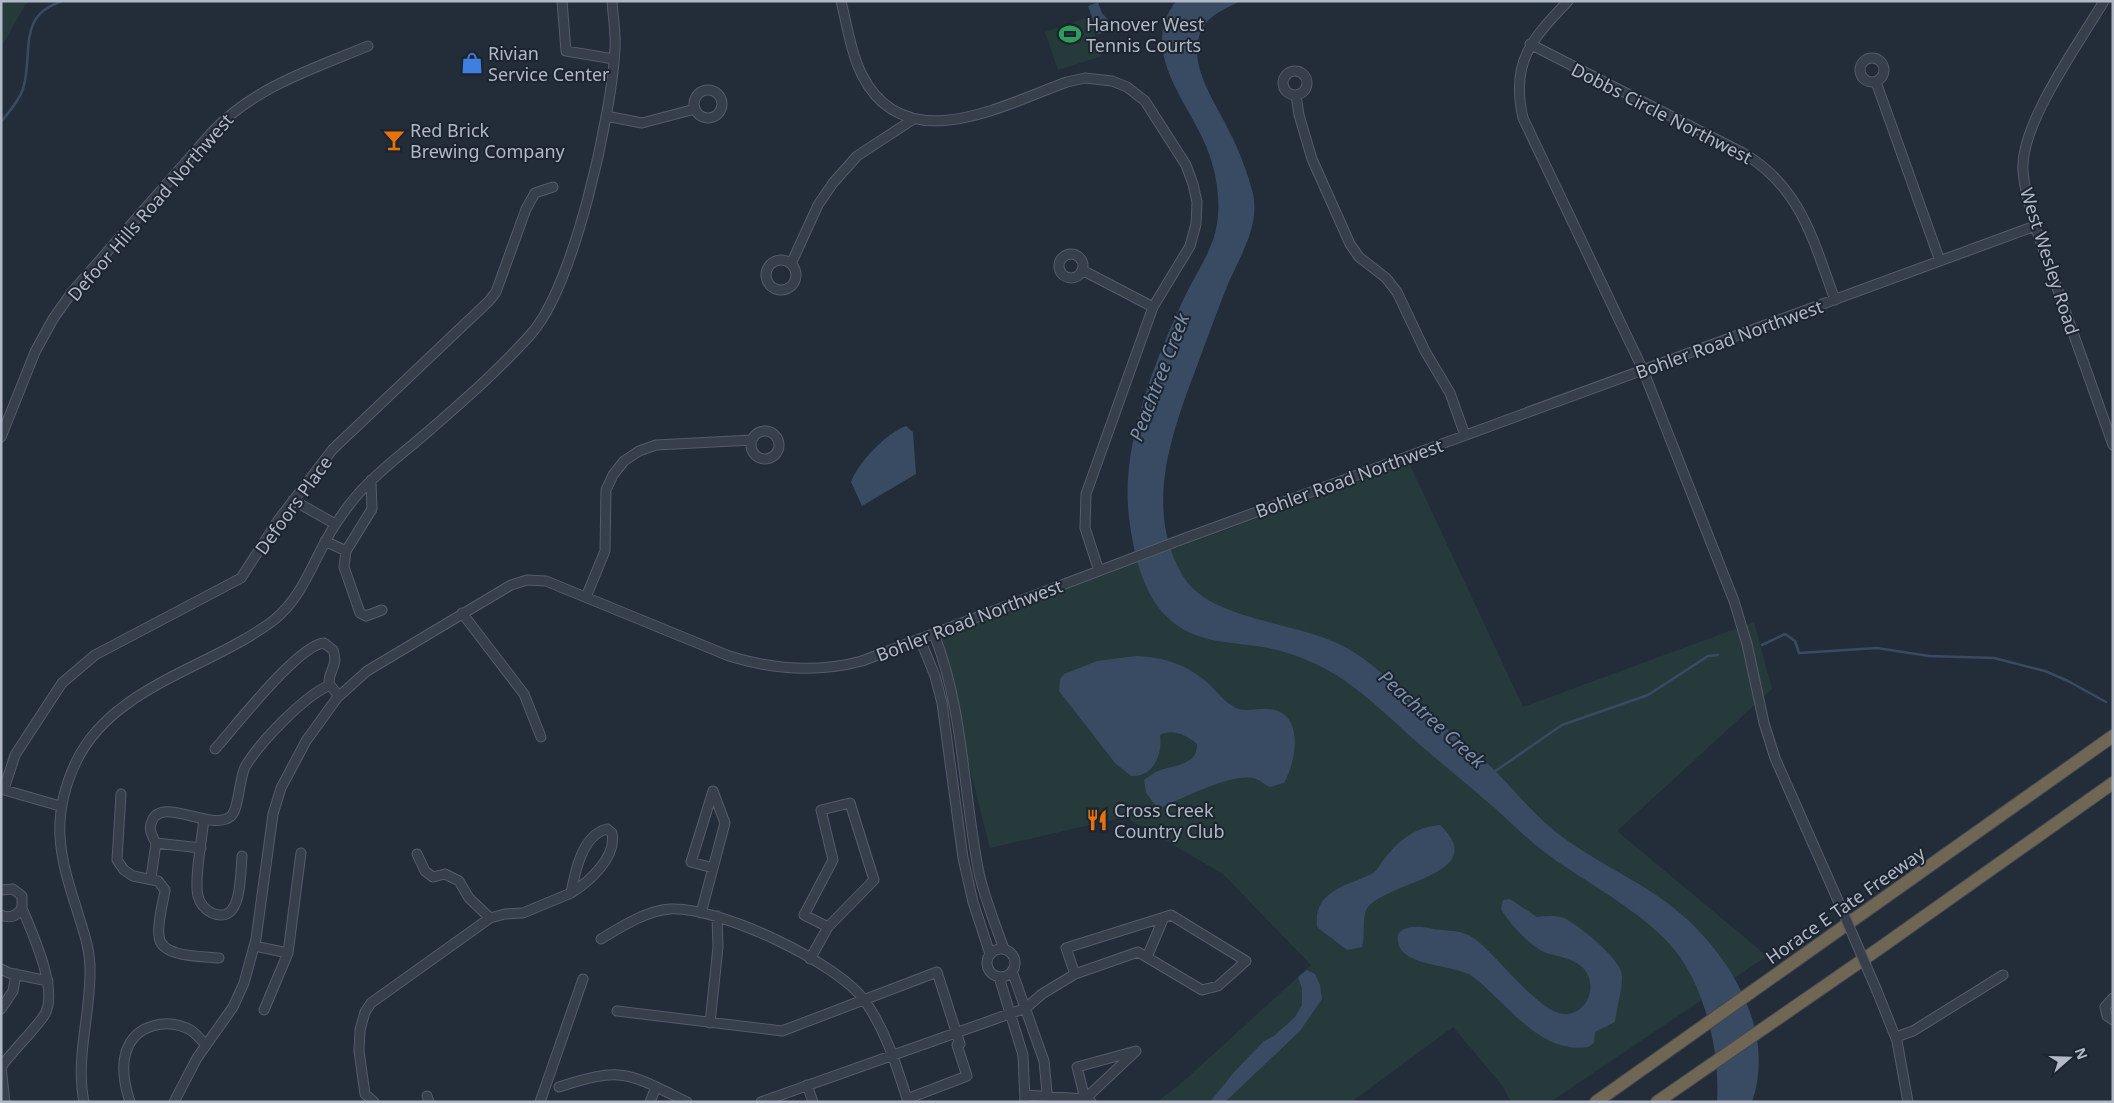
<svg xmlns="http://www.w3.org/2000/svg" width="2114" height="1103" viewBox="0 0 2114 1103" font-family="'Noto Sans',sans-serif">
<rect width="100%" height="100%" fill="#232d3a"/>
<!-- green -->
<path fill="#263a3c" d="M1,1h29l-5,4 -24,43z
M1089,17l13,39 -44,14 -13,-38z
M1409,463l114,244 231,-85 18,67 -155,142 150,125 -217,146h-39l-10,-18 -48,-57 -102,75h-194l27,-21 127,-116 -88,-91 -98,-57 -135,31 -54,-212z"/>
<!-- water -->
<path fill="#394a63" d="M1176,1h64c-14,8 -32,14 -39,30 -15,34 16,73 29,102 10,19 18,41 23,61 7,32 -13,62 -25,90 -11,27 -21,55 -31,82 -25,66 -54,143 -14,210 27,46 118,45 164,72 23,13 42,32 62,50 26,22 54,43 79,66 19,18 36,39 55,57 35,32 78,50 116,76 62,42 120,128 93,205h-35c3,-47 -10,-106 -37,-145 -32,-45 -98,-75 -142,-110 -19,-15 -35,-33 -54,-48 -21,-19 -45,-37 -66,-56 -33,-29 -62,-60 -102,-79 -15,-7 -32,-13 -48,-16 -36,-7 -72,-3 -101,-31 -25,-24 -34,-66 -38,-100 -9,-71 26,-157 56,-221 11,-23 28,-46 32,-72 4,-25 -1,-54 -11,-78 -18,-45 -68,-95 -30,-145z
M1098,2l4,11 11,12 -3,5 -12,4 -10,-28z
M906,426l7,6 3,42 -54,32 -11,-24c7,-19 35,-49 55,-56z
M1136,656c28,1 52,9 73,28 8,8 15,17 25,23 10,6 23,1 34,2 38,2 28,53 16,74l-14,4c-5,-2 -9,-6 -14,-8 -21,-8 -73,19 -93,28l-7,-1 -10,-13 -2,-13c5,-3 9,-7 14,-9 14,-6 40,-5 39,-27 -10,-9 -25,-16 -37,-9 3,19 -7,43 -29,41l-16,-13 -56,-72 1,-12 4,-5 33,-13z
M1440,825c52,49 -50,56 -72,82 -7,9 -2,29 -6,40l-15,3 -30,-23c-4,-38 32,-41 56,-54 5,-3 8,-11 12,-15 15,-19 31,-31 55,-33z
M1510,899l27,18c9,-1 18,-2 27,1 15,7 52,38 57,53 4,11 -5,38 -6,51l-20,10 -1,11 -6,4c-49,8 -81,-45 -116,-71 -19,-13 -79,-8 -74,-41 5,-10 21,-9 31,-7 15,4 28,0 43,9 23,14 69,81 96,77 22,-3 30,-32 14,-47 -10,-10 -26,-10 -38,-15 -16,-8 -34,-28 -43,-43l2,-9z
M1307,970l8,4 5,11 2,14 -22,32 -75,71h-15l25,-31 29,-30 10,-5 21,-19 7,-12v-16l-4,-12z"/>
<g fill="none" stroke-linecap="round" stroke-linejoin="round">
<!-- stream -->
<path stroke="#394a63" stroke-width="2.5" d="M1,122c8,-10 18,-21 22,-33 11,-37 -7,-74 40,-88
M1762,645l23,-11 10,7 4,12 78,-5 52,8 65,2 51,13 23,10 38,21
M1494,772l68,-47 86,-30 60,-39 10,-1"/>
<!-- minor casing -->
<g stroke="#555c68" stroke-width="11">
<path id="minor" d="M562,1l4,50 48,8
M841,1c6,24 10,52 21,74 43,85 141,30 205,7l18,-4 27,3 15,6 18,14 41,64 7,19 4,18 -1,22 -6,22 -37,61 -67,187 -1,34 14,43
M1568,1c-36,38 -58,61 -45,117l120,252 91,231 13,43 17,79 11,35 61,138
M2104,1c-24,41 -84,123 -81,169 1,19 7,38 12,56l78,219
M1530,44l213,109c58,34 70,87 92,147
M1860 70a12 12 0 1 1 24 0a12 12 0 1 1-24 0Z
M1283 83a12 12 0 1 1 24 0a12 12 0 1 1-24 0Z
M1876,82l64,179
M694 104a14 14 0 1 1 28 0a14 14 0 1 1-28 0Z
M1296,95l3,20 13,44 38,85 9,13 27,21 11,14 28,59 25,42 15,42
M606,116l36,7 53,-14
M1059 266a12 12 0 1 1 24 0a12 12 0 1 1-24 0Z
M766 275a15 15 0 1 1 30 0a15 15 0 1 1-30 0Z
M791,264l27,-59 15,-22 24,-27 55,-36
M1082,270l71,37
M751 445a14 14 0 1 1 28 0a14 14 0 1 1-28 0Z
M1,437l34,-85 18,-33 19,-27 140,-160c43,-45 100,-63 156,-86
M371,480l1,29 -26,42 -2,16 16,46 6,3 16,-6
M293,500l42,24
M325,541l21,10
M586,597l19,-46 1,-61 7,-15 11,-14 15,-10 17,-6 96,-5
M462,613l62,81 17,43
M934,634c30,76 29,159 45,239 6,26 16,51 25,76
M920,639l15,37 7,27 21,155 10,44 17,52
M215,749c20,-22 83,-104 109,-106l9,7c6,17 -5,20 -4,34l10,12
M1,789l59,17
M4,789l11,-34 47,-72 33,-28 146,-77 38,-59 54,-70 156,-148 7,-9 30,-83 9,-16 18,-6
M121,794l-4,66 7,10 9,6 25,5 7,9c-2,14 -8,32 -6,46 1,22 44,20 60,22
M204,819c-2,19 -10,61 -6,77 2,8 6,13 14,17 31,13 28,-39 30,-57
M201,848l-45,-5c-4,-7 -8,-14 -4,-22 10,-25 57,10 78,-4 9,-6 9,-38 15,-50 15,-25 59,-71 85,-82
M417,854l8,17 8,6 12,-3 14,7 10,17 21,20
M151,878l5,-35
M1,890l12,-1 9,7v12c10,25 39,86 21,109 -13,18 -29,32 -42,50l4,35
M701,913l24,-90 -12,-32 -22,71 22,6
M1,915c9,4 16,1 21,-7
M1171,915l75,46 -28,25 -16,4 -64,-38 -63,22 -9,-26z
M601,939c20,-12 44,-28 69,-30 48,-3 167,53 195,92 21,30 32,66 43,101
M254,946l34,7
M987 963a14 14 0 1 1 28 0a14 14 0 1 1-28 0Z
M1147,957l17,-40
M810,959l18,-32 46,-47 -24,-77 -29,7 12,50 -29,55 24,12
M1,969l8,4 39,8
M1012,971l32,90 4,41
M999,977l24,78 2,47
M1877,991l20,50 11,61
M2113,998l-8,9 2,9 6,4
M1,1009l12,-18 3,-17
M264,1010l24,-57 13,-100
M617,1011l165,20 155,-59 23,72 -3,1 10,31 -60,23
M710,1023l8,-76 -1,-31
M1896,1037l17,-6 90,-56
M1136,1051l-51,48 -8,-32z
M807,1085l6,17
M559,1087c64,-21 69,-14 128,15
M1026,1095l59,4 6,3
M427,1096l2,6
M84,1102c-9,-45 7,-88 6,-133 0,-21 -7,-39 -13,-59 -18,-55 -27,-93 -1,-148 36,-76 135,-94 198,-142 25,-20 36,-50 51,-78 9,-17 21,-34 34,-49 20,-22 43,-39 65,-58 37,-32 75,-65 107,-101 43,-48 81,-220 84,-286 1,-15 -2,-31 -3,-47
M130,1102c-5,-15 -9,-34 -4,-50 9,-28 42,-35 66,-21 5,4 10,10 14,14
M174,1102l23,-44 36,-51 11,-24 12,-44 17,-125 8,-26 25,-47 31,-43 30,-27 144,-86 16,-5 19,1 183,75c45,14 88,17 133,5l321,-122 852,-313
M374,1102l-9,-8 -6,-43 1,-21 5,-18 6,-9 119,-85 15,-4 18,-1 48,-20c4,-21 11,-58 36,-64l5,4c5,24 -23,49 -41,60
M540,1102l43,-123
M650,1102l6,-15
M761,1102l265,-94 16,-14 33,-20"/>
</g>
<!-- highway casing -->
<g stroke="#424955" stroke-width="14">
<path id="highway" d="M1596,1102l517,-366
M1657,1102l220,-152 236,-167"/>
</g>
<!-- minor -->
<use href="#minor" stroke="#373f4a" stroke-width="9"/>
<!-- highway -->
<use href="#highway" stroke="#706654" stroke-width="12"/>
<!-- minor-bridge casing -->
<g stroke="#555c68" stroke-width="11" stroke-linecap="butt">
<path id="minor-bridge" d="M1836,896l41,95"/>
</g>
<!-- minor-bridge -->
<use href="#minor-bridge" stroke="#373f4a" stroke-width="9"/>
</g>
<!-- icons -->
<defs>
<g id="stadium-bare" transform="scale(1.725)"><path d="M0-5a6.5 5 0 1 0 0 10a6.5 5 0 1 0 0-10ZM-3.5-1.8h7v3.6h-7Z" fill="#2e9e5b" stroke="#1c242f" stroke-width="2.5" paint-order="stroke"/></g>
<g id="shop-bare" transform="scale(1.725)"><path d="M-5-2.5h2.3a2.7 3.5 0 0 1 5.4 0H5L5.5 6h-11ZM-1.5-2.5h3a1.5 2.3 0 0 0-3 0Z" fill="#3f7fe0" stroke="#1c242f" stroke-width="2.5" paint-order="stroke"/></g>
<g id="bar-bare" transform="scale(1.725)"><path d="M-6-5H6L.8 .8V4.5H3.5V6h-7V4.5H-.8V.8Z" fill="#e8710a" stroke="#1c242f" stroke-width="2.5" paint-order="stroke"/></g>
<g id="restaurant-bare" transform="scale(1.725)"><path d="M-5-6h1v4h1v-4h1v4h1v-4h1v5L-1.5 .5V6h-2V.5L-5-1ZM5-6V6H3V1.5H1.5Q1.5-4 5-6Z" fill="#e8710a" stroke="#1c242f" stroke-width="2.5" paint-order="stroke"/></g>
</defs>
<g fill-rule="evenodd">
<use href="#stadium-bare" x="1070" y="34"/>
<use href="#shop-bare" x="472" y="63"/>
<use href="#bar-bare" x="394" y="140"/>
<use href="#restaurant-bare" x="1097" y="820"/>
</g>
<g text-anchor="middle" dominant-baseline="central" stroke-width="4" stroke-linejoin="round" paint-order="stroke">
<!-- poi labels -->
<g font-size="18" fill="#b2b9c6" stroke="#1c242f" text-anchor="start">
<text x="1086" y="24">Hanover West<tspan x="1086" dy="21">Tennis Courts</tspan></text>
<text x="488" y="53">Rivian<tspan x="488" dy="21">Service Center</tspan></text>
<text x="410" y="130">Red Brick<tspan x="410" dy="21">Brewing Company</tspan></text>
<text x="1114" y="810">Cross Creek<tspan x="1114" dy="21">Country Club</tspan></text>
</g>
<!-- street labels -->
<g font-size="18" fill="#b2b9c6" stroke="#1c242f">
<text transform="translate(1662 113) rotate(27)">Dobbs Circle Northwest</text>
<text transform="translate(150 207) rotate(-49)">Defoor Hills Road Northwest</text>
<text transform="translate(2050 261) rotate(72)">West Wesley Road</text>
<text transform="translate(1729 339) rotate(-20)">Bohler Road Northwest</text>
<text transform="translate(1349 478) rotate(-20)">Bohler Road Northwest</text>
<text transform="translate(293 505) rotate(-54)">Defoors Place</text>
<text transform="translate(969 620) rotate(-21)">Bohler Road Northwest</text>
<text transform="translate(1845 905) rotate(-35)">Horace E Tate Freeway</text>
</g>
<!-- water labels -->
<g font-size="19" font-style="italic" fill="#7b8fad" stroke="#1c242f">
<text transform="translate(1159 377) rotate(-69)">Peachtree Creek</text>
<text transform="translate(1432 719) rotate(42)">Peachtree Creek</text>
</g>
</g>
<!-- border -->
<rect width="2114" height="1103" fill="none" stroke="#b2b9c6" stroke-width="5"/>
<!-- north arrow -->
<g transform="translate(2069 1058) rotate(70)" stroke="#1c242f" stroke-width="4" paint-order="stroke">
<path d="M0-4L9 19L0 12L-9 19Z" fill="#b2b9c6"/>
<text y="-8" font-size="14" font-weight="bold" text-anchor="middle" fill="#b2b9c6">N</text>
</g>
</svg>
